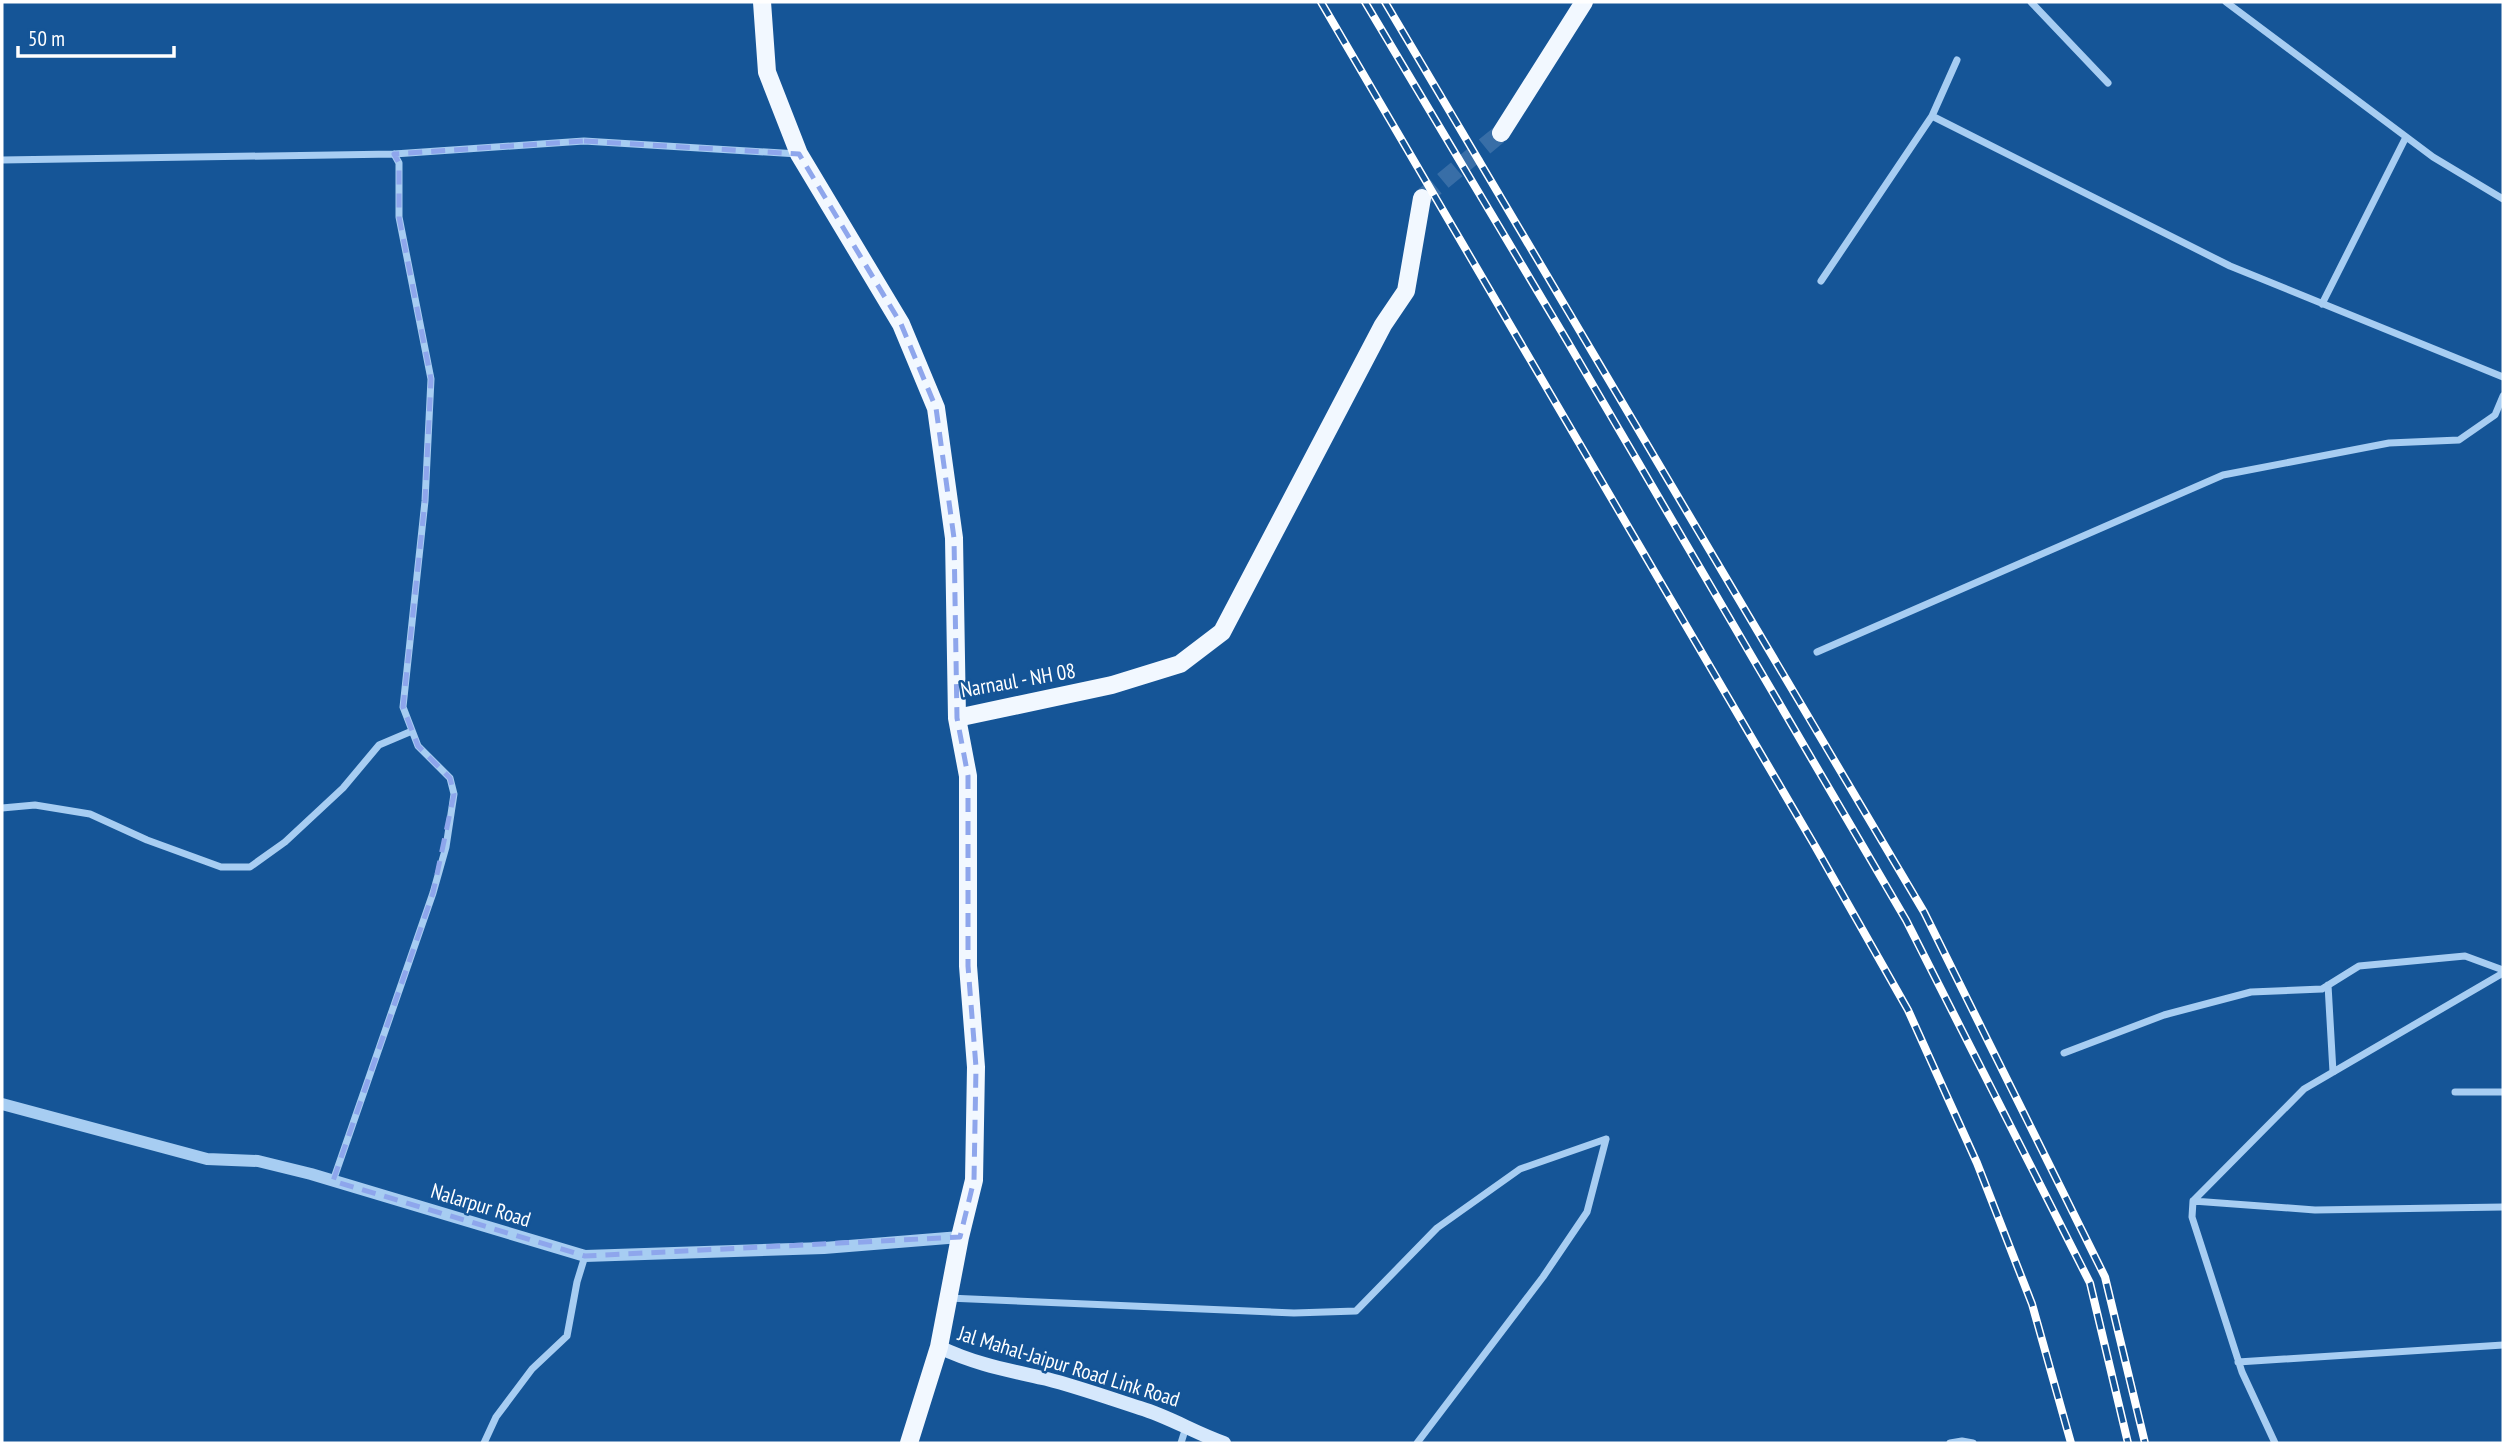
<svg xmlns="http://www.w3.org/2000/svg" width="2505" height="1445" viewBox="0 0 2505 1445" font-family="'PT Sans Narrow',sans-serif">
<rect width="100%" height="100%" fill="#155597"/>
<g fill="none" stroke-linecap="round" stroke-linejoin="round">
<!-- primary-tunnel -->
<path stroke="#386ea7" stroke-width="18" stroke-dasharray="18 9" stroke-linecap="butt" d="M1422,198l79,-65"/>
<!-- minor -->
<path stroke="#a7cdf2" stroke-width="7" d="M2031,2l77,81
M2226,2l207,155 70,42
M1932,116l298,150 273,111
M2,160l392,-6 190,-13 214,13
M1821,281l111,-165 25,-56
M2322,304l84,-167
M1817,652l406,-177 166,-32 70,-3 36,-25 8,-19
M2,808l33,-3 55,9 57,26 74,27h29l35,-25 58,-54 36,-43 33,-14
M2328,985l5,87
M2064,1053l100,-38 87,-23 71,-3 37,-23 106,-10 38,14
M2455,1092h48
M333,1181l100,-288 13,-46 8,-53 -4,-16 -32,-32 -15,-39 22,-206 6,-122 -32,-162v-54l-5,-9
M2193,1201l122,9 188,-3
M948,1298l346,15 62,-2 81,-83 83,-59 86,-30
M2238,1362l265,-17
M484,1443l12,-26 36,-48 35,-33 10,-54 8,-26
M1181,1443l5,-16
M1417,1443l126,-166 44,-65 19,-73
M1950,1443l12,-2 11,2
M2275,1443l-33,-71 -50,-155 1,-16 111,-112 199,-116"/>
<!-- tertiary -->
<path stroke="#a7cdf2" stroke-width="12" d="M2,1104l205,55 51,2 53,13 274,82 239,-8 136,-11"/>
<!-- secondary -->
<path stroke="#d6e8fc" stroke-width="14" d="M939,1347c38,18 69,23 108,32 31,8 62,19 93,29 30,9 55,25 84,35"/>
<!-- primary -->
<path stroke="#f2f8ff" stroke-width="18" d="M762,2l5,70 32,82 102,170 35,84 18,130 3,180 11,58v190l8,101 -2,113 -14,57 -21,110 -30,96
M1501,133l83,-131
M957,718l155,-33 68,-21 42,-32 161,-307 23,-34 16,-93"/>
<!-- rail casing -->
<g stroke="#fff" stroke-width="8">
<path id="rail" d="M1321,2l494,844 93,164 69,153 55,141 39,139
M1365,2l201,337 340,581 184,363 38,160
M1385,2l539,910 181,365 40,166"/>
</g>
<!-- rail -->
<use href="#rail" stroke="#155597" stroke-width="5" stroke-dasharray="16" stroke-linecap="butt"/>
</g>
<!-- marked area -->
<path fill="none" stroke="#8ea6ec" stroke-width="5" stroke-dasharray="14 9" stroke-linejoin="round" d="M584,141l215,13 102,170 35,84 18,130 3,180 11,58v190l8,101 -2,113 -14,57 -375,19 -252,-75 100,-288 21,-99 -4,-16 -32,-32 -15,-39 22,-206 6,-122 -32,-162v-54l-5,-9z"/>
<g text-anchor="middle" dominant-baseline="central" stroke-width="5" stroke-linejoin="round" paint-order="stroke">
<!-- street labels -->
<g font-size="21" fill="#fff" stroke="#155597">
<text transform="translate(1018 680) rotate(-10)">Narnaul - NH 08</text>
<text transform="translate(481 1205) rotate(17)">Nalarpur Road</text>
<text transform="translate(1069 1366) rotate(17)">Jal Mahal-Jaipur Road Link Road</text>
</g>
</g>
<!-- border -->
<rect width="2505" height="1445" fill="none" stroke="#ffffff" stroke-width="7"/>
<!-- scale -->
<path d="M18 46v10h156v-10" fill="none" stroke="#ffffff" stroke-width="3.5"/>
<text x="28" y="46" font-size="21" fill="#ffffff" stroke="#155597" stroke-width="5" paint-order="stroke">50 m</text>
</svg>
